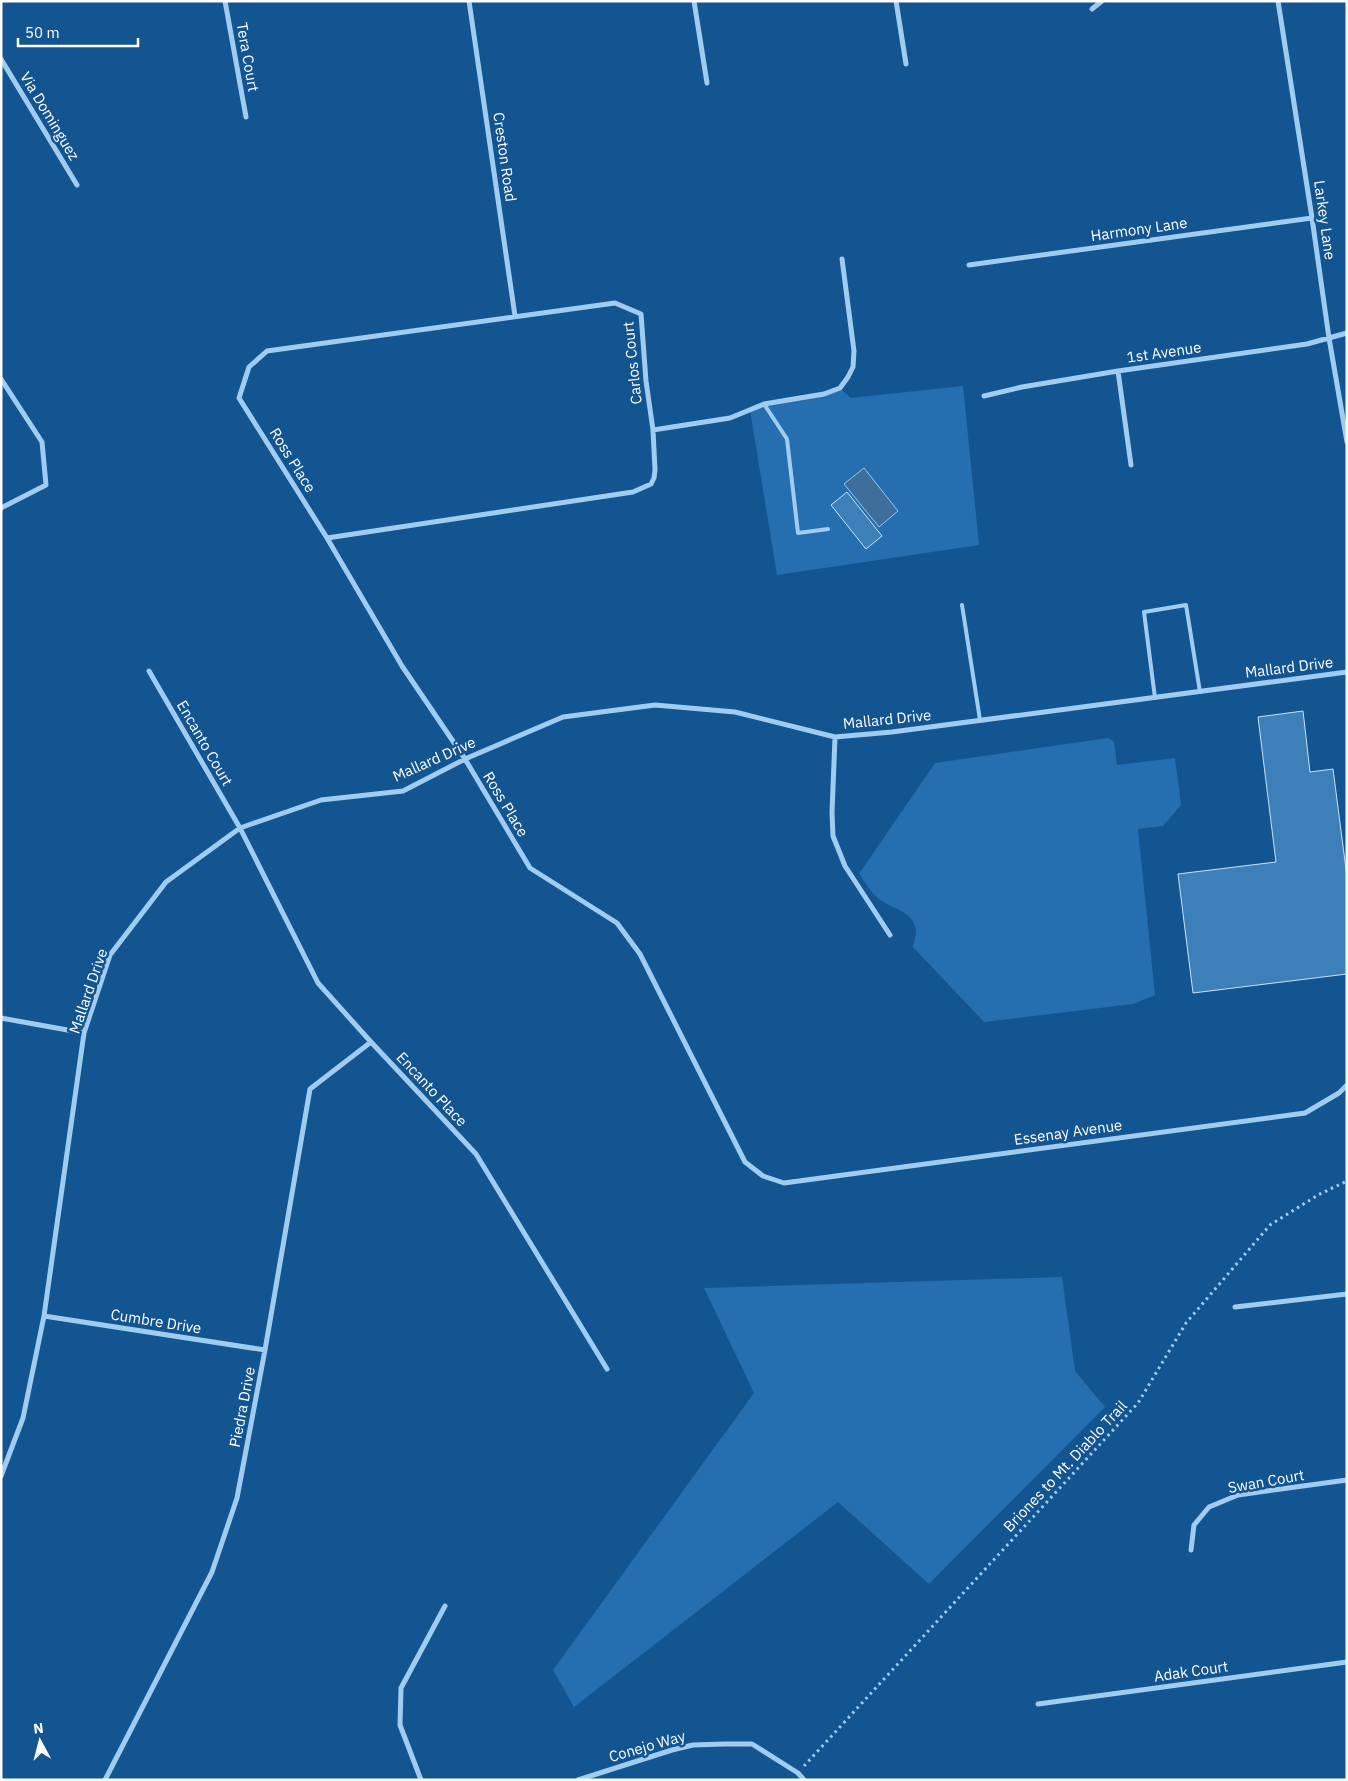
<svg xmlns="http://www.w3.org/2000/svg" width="1348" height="1781" viewBox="0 0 1348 1781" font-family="'IBM Plex Sans',sans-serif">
<rect width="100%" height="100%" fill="#135591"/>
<!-- green -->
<path fill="#256fb0" d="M963,386l16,159 -202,30 -27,-165 14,-6 25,-3 51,-13 11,10z
M1108,738l6,4 3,23 58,-7 6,47 -18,21 -25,3 17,166 -22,9 -149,18 -71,-75c1,-5 3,-11 3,-16 -2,-20 -24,-22 -37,-32 -8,-6 -14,-17 -20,-25l76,-111z
M1062,1277l13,94 30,36 -176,177 -91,-82 -264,205 -21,-37 201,-277 -50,-105z"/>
<!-- water -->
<path fill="#3f6e9a" stroke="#92c8f5" d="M864,468l34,43 -19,16 -35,-43z"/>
<!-- building -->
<path fill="#3c7fb9" stroke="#c7e4fc" d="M847,492l35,44 -16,13 -35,-44z
M1303,711l7,61 23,-3 14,108v97l-154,19 -15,-119 98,-12 -18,-145z"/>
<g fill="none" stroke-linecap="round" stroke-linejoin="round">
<!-- path -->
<path stroke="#a0ccf2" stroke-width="3" stroke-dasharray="2.5 4" stroke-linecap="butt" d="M804,1766l334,-363 48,-80 84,-98 48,-30 29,-14"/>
<!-- service -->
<path stroke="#a0ccf2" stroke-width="4" d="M764,404l23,35 11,94 30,-4
M962,605l18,115
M1155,698l-11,-86 42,-7 14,87"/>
<!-- minor -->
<path stroke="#a0ccf2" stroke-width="5" d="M225,1l21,116
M469,1l46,315
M694,1l13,82
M896,1l10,63
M1278,1l34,217 17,120 18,104
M1092,9l10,-8
M1,59l76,126
M969,265l343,-47
M1118,371l13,94
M1,379l41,63 4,43 -45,23
M984,396l38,-9 96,-16 189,-27 40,-11
M653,430l77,-12 34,-14 60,-10 16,-6 8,-11 5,-10 1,-16 -12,-92
M327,538l306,-46 18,-8 3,-6 1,-8 -2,-40 -7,-49 -5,-67 -26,-11 -348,48 -18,16 -10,31 88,140 75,128 63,93 65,109 87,55 23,31 105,208 18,14 21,7 521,-70 34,-20 8,-8
M149,671l91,157 78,155 53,59 105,112 131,215
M835,737l-3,76 1,23 12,30 45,69
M1,1018l83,15
M1235,1307l112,-13
M44,1316l221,34
M1,1476l22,-58 21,-102 40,-283 26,-78 56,-73 74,-54 81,-28 82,-9 62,-32 98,-42 92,-12 80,7 100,25 57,-5 455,-60
M1191,1550l3,-25 15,-18 29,-12 109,-15
M1038,1704l309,-42
M105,1780l107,-208 25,-74 28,-148 45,-261 61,-47
M421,1780l-21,-55 1,-37 44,-82
M578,1780l94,-30 21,-5 31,-1h28l46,29 6,7"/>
</g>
<g text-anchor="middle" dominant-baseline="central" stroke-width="5" stroke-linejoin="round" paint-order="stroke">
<!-- street labels -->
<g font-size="15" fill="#fff" stroke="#135591">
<text transform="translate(248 57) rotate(80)">Tera Court</text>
<text transform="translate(50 116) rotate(59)">Via Dominguez</text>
<text transform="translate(505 157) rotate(82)">Creston Road</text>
<text transform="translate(1325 220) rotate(82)">Larkey Lane</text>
<text transform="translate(1139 229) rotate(-8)">Harmony Lane</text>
<text transform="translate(1164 352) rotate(-8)">1st Avenue</text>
<text transform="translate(632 363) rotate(-96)">Carlos Court</text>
<text transform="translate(293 460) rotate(58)">Ross Place</text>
<text transform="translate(1289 667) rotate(-7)">Mallard Drive</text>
<text transform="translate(887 719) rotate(-6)">Mallard Drive</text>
<text transform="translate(205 743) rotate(60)">Encanto Court</text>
<text transform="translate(434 759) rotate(-24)">Mallard Drive</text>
<text transform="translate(506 804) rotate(59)">Ross Place</text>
<text transform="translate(88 991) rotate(-71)">Mallard Drive</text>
<text transform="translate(432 1089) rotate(47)">Encanto Place</text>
<text transform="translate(1068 1132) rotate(-8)">Essenay Avenue</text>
<text transform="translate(156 1321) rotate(9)">Cumbre Drive</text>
<text transform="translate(242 1407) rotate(-79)">Piedra Drive</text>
<text transform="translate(1065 1466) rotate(-47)">Briones to Mt. Diablo Trail</text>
<text transform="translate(1266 1481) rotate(-10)">Swan Court</text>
<text transform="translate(1191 1671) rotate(-8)">Adak Court</text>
<text transform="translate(647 1746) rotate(-16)">Conejo Way</text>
</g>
</g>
<!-- border -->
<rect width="1348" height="1781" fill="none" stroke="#ffffff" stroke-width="5"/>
<!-- north arrow -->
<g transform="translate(40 1741) rotate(353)" stroke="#135591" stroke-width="4" paint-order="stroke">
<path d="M0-4L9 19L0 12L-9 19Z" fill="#ffffff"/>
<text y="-8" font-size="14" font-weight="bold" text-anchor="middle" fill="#ffffff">N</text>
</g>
<!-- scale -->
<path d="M18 38v8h120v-8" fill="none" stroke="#ffffff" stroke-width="2.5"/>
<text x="25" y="38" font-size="15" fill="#ffffff" stroke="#135591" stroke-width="4" paint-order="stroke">50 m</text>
</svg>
